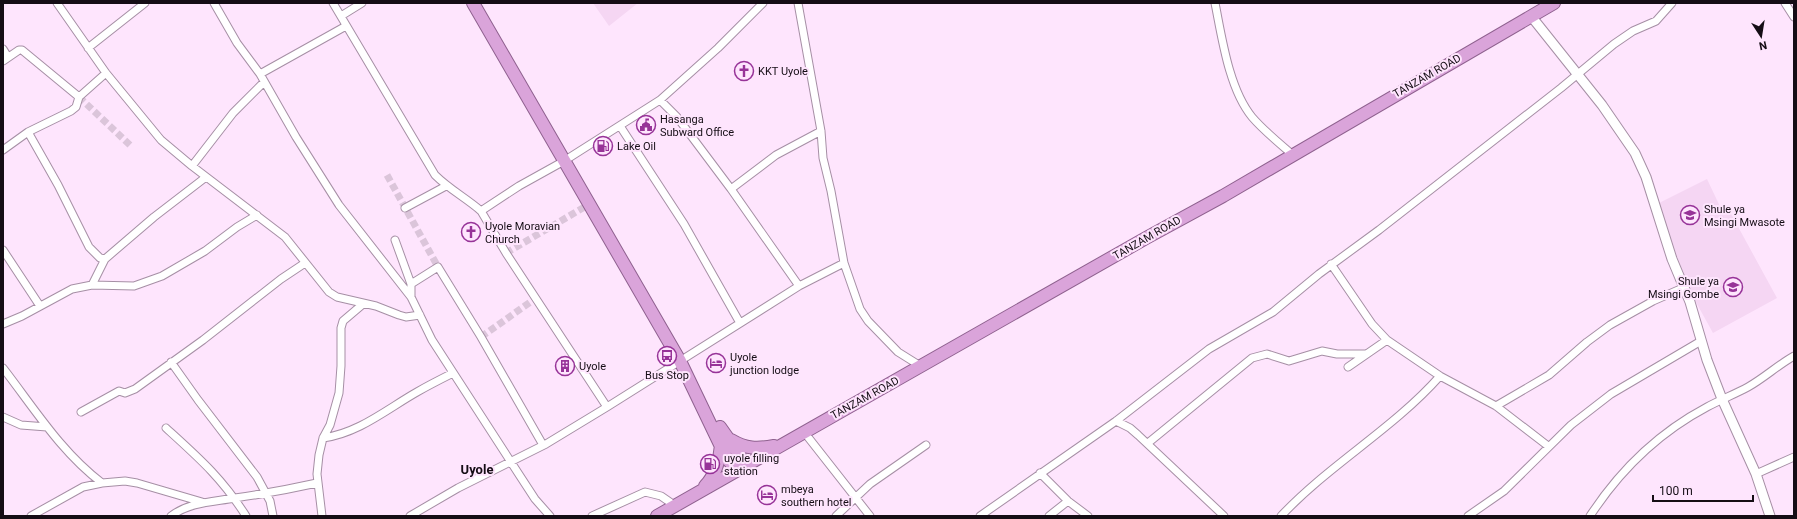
<svg xmlns="http://www.w3.org/2000/svg" width="1797" height="519" viewBox="0 0 1797 519" font-family="Roboto,sans-serif">
<rect width="100%" height="100%" fill="#fee5fd"/>
<!-- built -->
<path fill="#f5d6f3" d="M593,3h45l-29,23z
M1707,179l17,36 6,-3 47,86 -64,35 -48,-87 40,-21 -34,18 -16,-38z"/>
<g fill="none" stroke-linecap="round" stroke-linejoin="round">
<!-- minor-tunnel -->
<path stroke="#dbc5da" stroke-width="7" stroke-dasharray="7 3.5" stroke-linecap="butt" d="M79,97l53,50
M387,175l51,92
M506,253l82,-48
M481,337l55,-39"/>
<!-- minor casing -->
<g stroke="#a68fa5" stroke-width="9">
<path id="minor" d="M57,3l49,70 55,67 31,26 93,71 44,55 8,5 39,9 23,9 7,2 14,-2
M214,3l23,40 23,31 36,63 43,68 72,92 21,43 88,136 15,23 15,17
M333,3l102,172c14,14 31,23 46,36
M798,3l23,128 2,27 8,33 13,72 16,46 8,12 30,31 24,15
M1215,3c7,35 14,86 37,114 12,14 27,26 41,38
M1785,3l9,14
M341,16l21,-13
M88,48l57,-45
M3,49l5,8
M3,61l16,-11h3l57,47
M260,74l86,-48
M660,100l17,17 54,72 68,97
M620,126l64,98 56,99
M28,132l30,53 31,62 11,11 5,1
M3,150l25,-18 43,-21 5,-4 3,-10 27,-24
M192,166l41,-53 31,-31
M731,189l45,-34 45,-24
M405,208l41,-22
M395,240l16,44v13
M3,250l37,56
M1331,264l41,60 15,16 53,36 56,30 52,40
M411,284l27,-17 43,70 62,108
M92,285l13,-26 49,-42 52,-40
M3,324l19,-8 50,-27 20,-4 42,1 28,-10 43,-25 32,-24 20,-12
M171,362l27,38 59,77 13,24 3,15
M1348,367l39,-27
M3,368c31,40 58,84 99,115l23,-2 12,2 65,19
M1496,406l53,-31 38,-33 23,-17 43,-24 32,-14
M607,407l-101,-154 -25,-42 38,-25 45,-25 96,-61 58,-52 45,-45
M81,412l38,-21 6,2 10,-4 68,-49 78,-61 24,-16
M3,417l18,8 26,2
M1116,421l14,7 8,7 86,81
M166,428c33,30 56,50 80,88
M804,432l66,84
M323,438c36,-5 64,-29 94,-46 12,-7 24,-13 36,-19
M1148,443l93,-76 11,-9 15,-4 22,7 33,-10 15,3h28
M1040,473l28,28 20,15
M1756,474l38,-17
M31,516l52,-29 19,-4
M171,516c19,-14 42,-14 64,-18 28,-4 55,-9 82,-15
M322,516l-5,-42 2,-19 4,-17 7,-13 9,-32 2,-27v-38l2,-7 20,-17
M410,516l48,-28 88,-44 61,-37 192,-121 45,-23
M592,516l53,-24 16,4 13,9
M836,516l34,-32 56,-39
M980,516l136,-95 93,-72 64,-37 46,-38 60,-44 182,-142 53,-44 19,-13 23,-10 16,-18
M1049,516l19,-15
M1281,516c49,-52 112,-87 159,-140
M1468,516l36,-25 67,-66 40,-31 90,-53
M1590,516c30,-46 68,-83 117,-109 13,-7 28,-13 41,-20 16,-9 30,-22 46,-31"/>
</g>
<!-- tertiary casing -->
<g stroke="#a68fa5" stroke-width="11">
<path id="tertiary" d="M1531,16l71,89 33,48 11,24 26,82 18,43 17,58 15,39 34,75 14,42"/>
</g>
<!-- trunk casing -->
<g stroke="#8f618f" stroke-width="14">
<path id="trunk" d="M473,3l207,358 47,98 11,11
M720,427l19,27 5,13
M731,440c15,9 26,9 43,6
M705,486c10,-10 15,-27 16,-41
M657,516l489,-278 77,-42 331,-193"/>
</g>
<!-- minor -->
<use href="#minor" stroke="#fff" stroke-width="7"/>
<!-- tertiary -->
<use href="#tertiary" stroke="#fff" stroke-width="9"/>
<!-- trunk -->
<use href="#trunk" stroke="#daa4da" stroke-width="12"/>
</g>
<!-- icons -->
<defs>
<g id="church-ring" transform="scale(1)"><circle r="9.5" fill="#fee5fd" stroke="#973398" stroke-width="1.5"/><path d="M-1.2-6h2.4v3.5h3.3v2.4h-3.3V6h-2.4V-.1h-3.3v-2.4h3.3Z" fill="#973398"/></g>
<g id="civic-ring" transform="scale(1)"><circle r="9.5" fill="#fee5fd" stroke="#973398" stroke-width="1.5"/><path d="M-.6-6.5H3V-4.5H.6V-3L4-1V1h2V6H-6V1h2V-1L-.6-3ZM-1.2 2.5V6h2.4V2.5Z" fill="#973398"/></g>
<g id="fuel-ring" transform="scale(1)"><circle r="9.5" fill="#fee5fd" stroke="#973398" stroke-width="1.5"/><path d="M-5.5-6h7V0h2V4h1.3V-2.5L3-4.5l.8-.8L6-3V5H2.5V1h-1V6h-7ZM-4.2-4.7v3.2H.2V-4.7Z" fill="#973398"/></g>
<g id="school-ring" transform="scale(1)"><circle r="9.5" fill="#fee5fd" stroke="#973398" stroke-width="1.5"/><path d="M0-5L7-2L0 1L-7-2ZM-4 1L0 2.5L4 1V4Q0 6-4 4Z" fill="#973398"/></g>
<g id="bus-ring" transform="scale(1)"><circle r="9.5" fill="#fee5fd" stroke="#973398" stroke-width="1.5"/><path d="M-5-6H5V4H4V6H2V4H-2V6H-4V4H-5ZM-3.5-4V0h7V-4ZM-3.5 1.2v1.5H-2V1.2ZM2 1.2v1.5H3.5V1.2Z" fill="#973398"/></g>
<g id="hotel-ring" transform="scale(1)"><circle r="9.5" fill="#fee5fd" stroke="#973398" stroke-width="1.5"/><path d="M-6-4.5h1.5V1H6V5H4.5V3h-9V5H-6ZM-4 0a1.8 1.8 0 1 1 3.6 0ZM.5 0V-2.5h3Q6-2.5 6 0Z" fill="#973398"/></g>
<g id="building-ring" transform="scale(1)"><circle r="9.5" fill="#fee5fd" stroke="#973398" stroke-width="1.5"/><path d="M-4-6H4V6H1V3H-1V6H-4ZM-2.5-4.3h1.7v1.8h-1.7ZM.8-4.3h1.7v1.8H.8ZM-2.5-1h1.7V.8h-1.7ZM.8-1h1.7V.8H.8Z" fill="#973398"/></g>
</defs>
<g fill-rule="evenodd">
<use href="#church-ring" x="744" y="71"/>
<use href="#civic-ring" x="646" y="125"/>
<use href="#fuel-ring" x="603" y="146"/>
<use href="#school-ring" x="1690" y="215"/>
<use href="#church-ring" x="471" y="232"/>
<use href="#school-ring" x="1733" y="287"/>
<use href="#bus-ring" x="667" y="356"/>
<use href="#hotel-ring" x="716" y="363"/>
<use href="#building-ring" x="565" y="366"/>
<use href="#fuel-ring" x="710" y="464"/>
<use href="#hotel-ring" x="767" y="495"/>
</g>
<g text-anchor="middle" dominant-baseline="central" stroke-width="4" stroke-linejoin="round" paint-order="stroke">
<!-- poi labels -->
<g font-size="11" fill="#150d15" stroke="#fee5fd" text-anchor="start">
<text x="758" y="71">KKT Uyole</text>
<text x="660" y="119">Hasanga<tspan x="660" dy="13">Subward Office</tspan></text>
<text x="617" y="146">Lake Oil</text>
<text x="1704" y="209">Shule ya<tspan x="1704" dy="13">Msingi Mwasote</tspan></text>
<text x="485" y="226">Uyole Moravian<tspan x="485" dy="13">Church</tspan></text>
<text x="1719" y="281" text-anchor="end">Shule ya<tspan x="1719" dy="13">Msingi Gombe</tspan></text>
<text x="730" y="357">Uyole<tspan x="730" dy="13">junction lodge</tspan></text>
<text x="579" y="366">Uyole</text>
<text x="667" y="375" text-anchor="middle">Bus Stop</text>
<text x="724" y="458">uyole filling<tspan x="724" dy="13">station</tspan></text>
<text x="781" y="489">mbeya<tspan x="781" dy="13">southern hotel</tspan></text>
</g>
<!-- street labels -->
<g font-size="11" fill="#150d15" stroke="#fee5fd">
<text transform="translate(1427 76) rotate(-30)">TANZAM ROAD</text>
<text transform="translate(1147 238) rotate(-30)">TANZAM ROAD</text>
<text transform="translate(865 398) rotate(-29)">TANZAM ROAD</text>
</g>
<!-- quarter labels -->
<g font-size="13" font-weight="bold" fill="#150d15" stroke="#fee5fd">
<text x="477" y="469">Uyole</text>
</g>
</g>
<!-- border -->
<rect width="1797" height="519" fill="none" stroke="#150d15" stroke-width="8"/>
<!-- north arrow -->
<g transform="translate(1761 36) rotate(168)" stroke="#fee5fd" stroke-width="3" paint-order="stroke">
<path d="M0-3L7 15L0 10L-7 15Z" fill="#150d15"/>
<text y="-6" font-size="11" font-weight="bold" text-anchor="middle" fill="#150d15">N</text>
</g>
<!-- scale -->
<path d="M1653 495v6h100v-6" fill="none" stroke="#150d15" stroke-width="2"/>
<text x="1659" y="495" font-size="12" fill="#150d15" stroke="#fee5fd" stroke-width="3" paint-order="stroke">100 m</text>
</svg>
